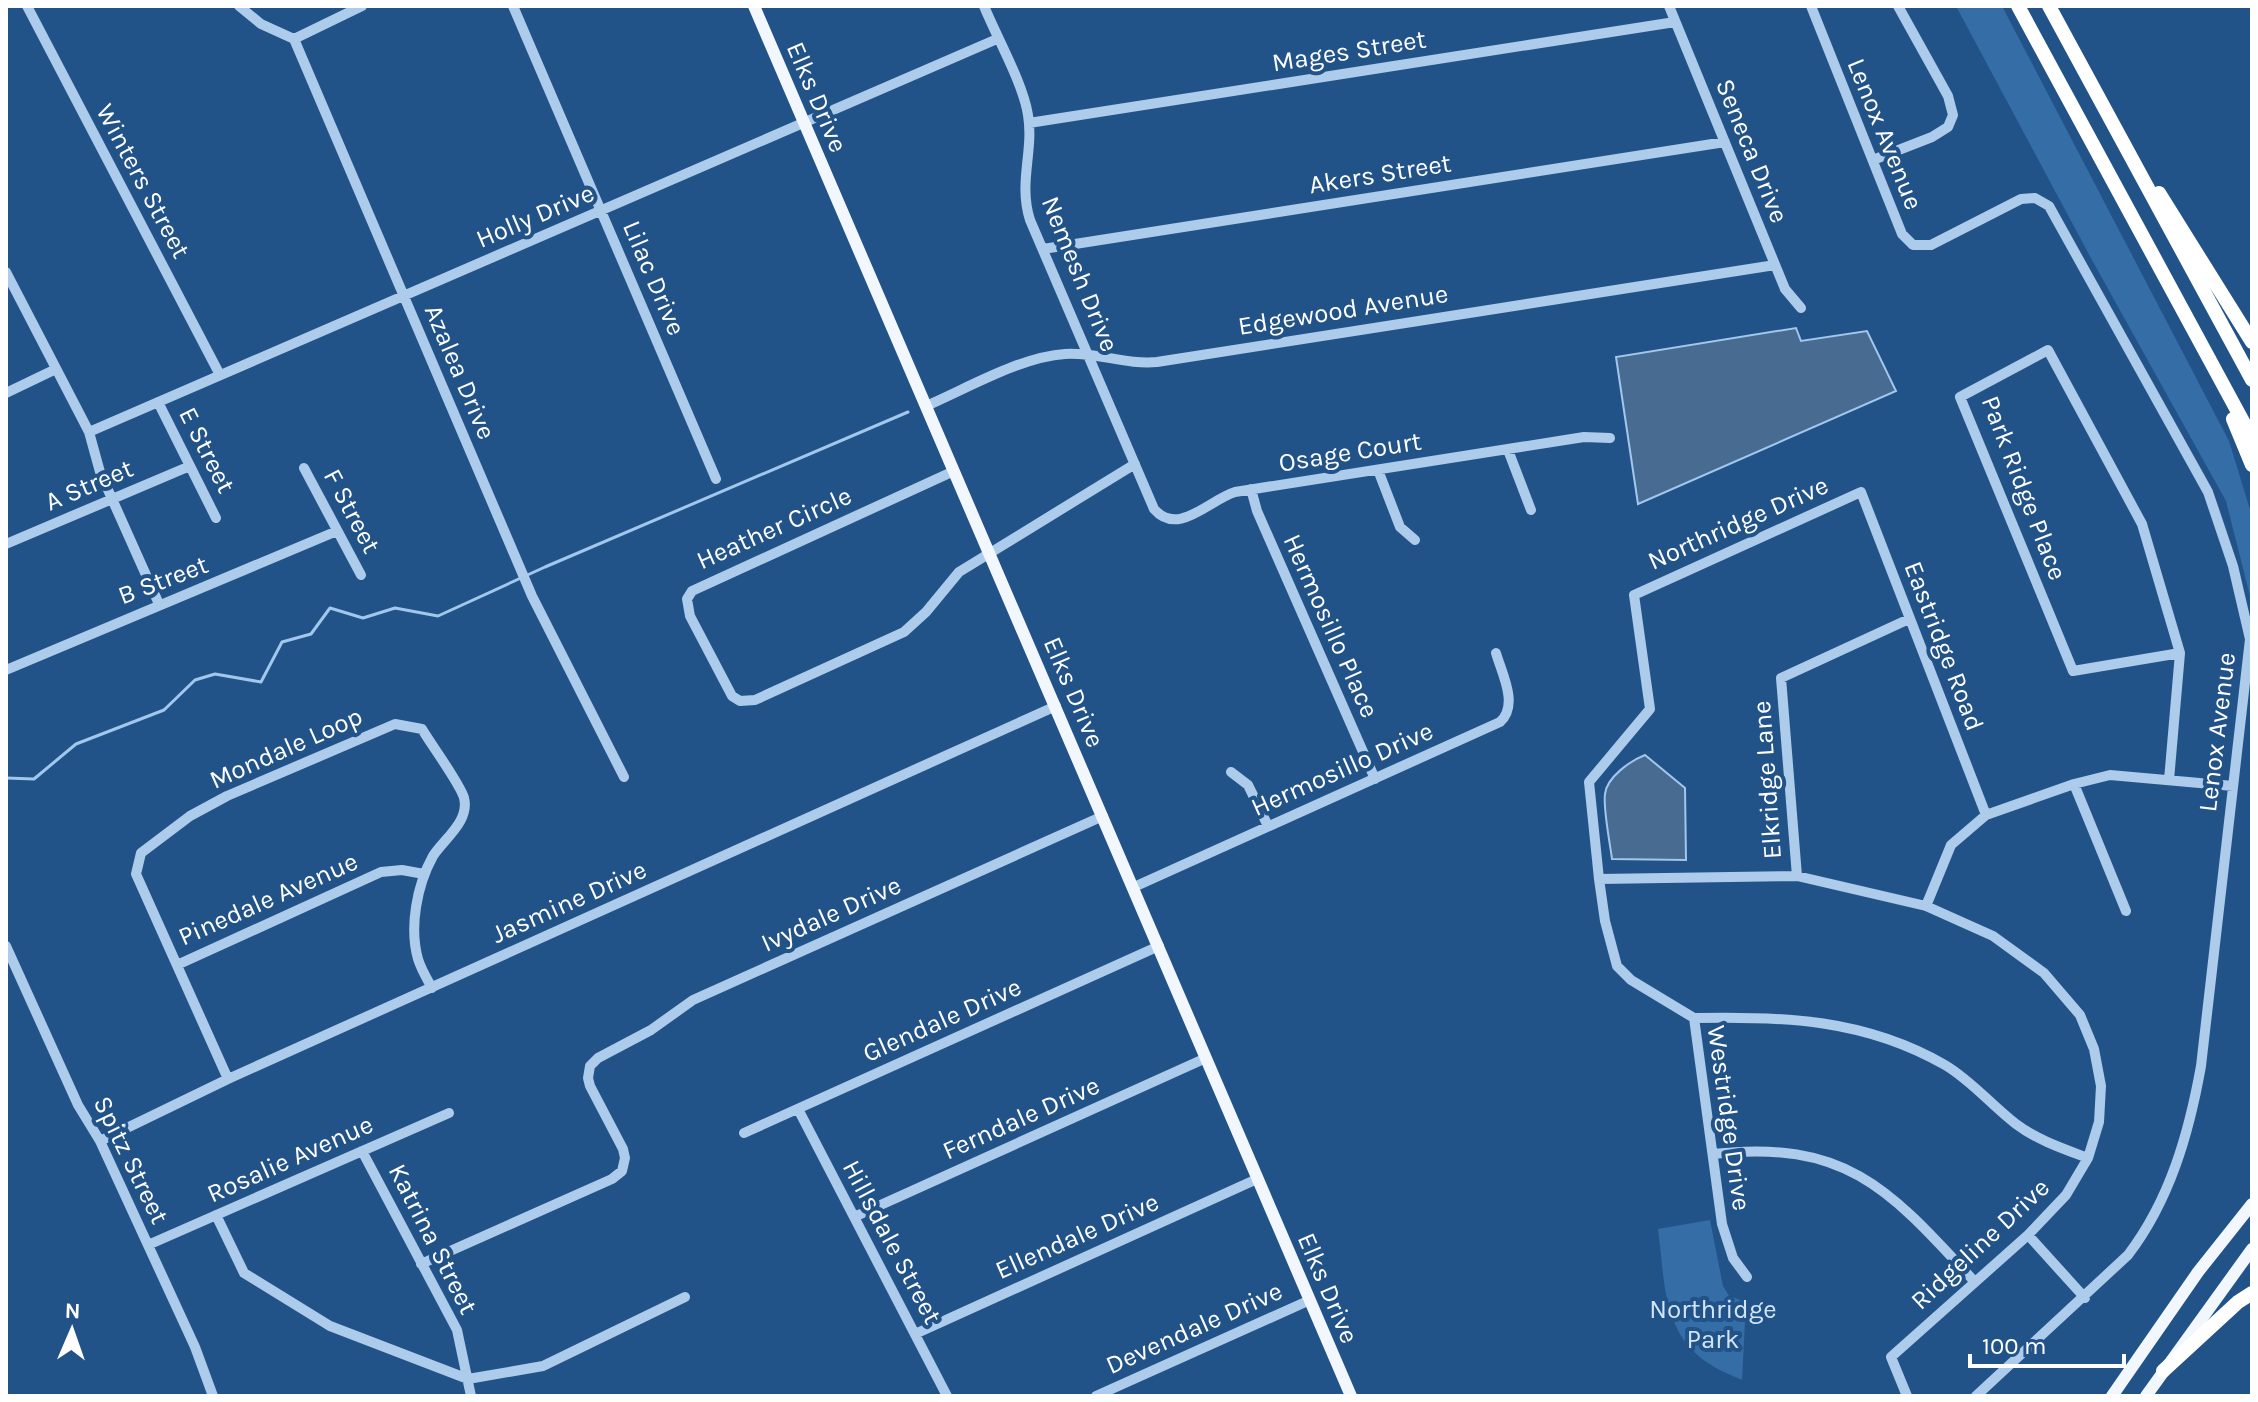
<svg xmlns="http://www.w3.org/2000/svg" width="2258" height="1402" viewBox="0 0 2258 1402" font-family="Karla,sans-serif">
<rect width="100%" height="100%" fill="#215389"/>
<!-- green -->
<path fill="#356da7" d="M1956,6h46l227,435 23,75v88l-26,-103 -134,-241z
M1710,1220l13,66 6,10 17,6 -4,78c-11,-5 -24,-10 -34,-17 -47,-31 -43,-84 -50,-134z"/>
<!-- water -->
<path fill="#486b92" stroke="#a1c7ec" stroke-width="2" d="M1796,328l5,13 66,-10 29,60 -258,113 -22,-147z
M1645,755l40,33 1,72 -74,-1c-2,-16 -9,-50 -7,-65 2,-17 25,-33 40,-39z"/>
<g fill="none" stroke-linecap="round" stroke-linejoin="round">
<!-- stream -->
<path stroke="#a1c7ec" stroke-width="3" d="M6,778l28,1 42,-35 88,-34 31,-30 20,-6 46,8 21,-40 29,-8 19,-26 33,10 32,-10 43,8 107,-49 363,-155"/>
<!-- minor -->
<path stroke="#adcbea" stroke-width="10" d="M27,6l193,369
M239,6l22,18 33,15
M513,6l203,473
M984,6c13,32 39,77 44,109 6,37 -10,67 2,105l124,289c24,28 55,-9 81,-17l349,-55 26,1
M1669,6l116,283 16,19
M1811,6l91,228 11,11h18l90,-46 14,-1 14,8 159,286 25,74 17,73 -49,427c-12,67 -31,134 -73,189l-152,141
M294,39l238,557 92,181
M294,39l68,-33
M1029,123l646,-101
M1873,160l59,-23 16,-10 5,-12 -5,-19 -50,-90
M1043,249l682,-107
M6,272l83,160 11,40 59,132
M6,393l50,-24
M158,402l58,116
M926,406c42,-18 94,-49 139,-52 32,-2 61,11 92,8l618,-97
M89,432l908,-393
M1508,450l23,60
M304,468l57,107
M1378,470l22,57 15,13
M954,471l-262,120 -5,8 3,17 42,80 8,5 15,-1 149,-68 22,-20 33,-40 176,-108
M1251,489l6,22 118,268
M6,544l184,-78
M6,670l331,-139
M1231,772l17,13 20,41
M2169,780l11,-127 -38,-129 -94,-174 -88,47 113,274 107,-18
M2074,784l52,127
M1797,876l-16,-198 128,-59
M1599,879l198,-3 129,30 67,30 51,37 36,42 14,34 7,37 -2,36 -11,36 -22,37 -38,40 -137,122 16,39
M1134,887l366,-165c19,-17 2,-48 -4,-69
M1926,906l25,-61 35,-30 88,-31 36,-9 123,11
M6,946l72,159 22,36 95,206 18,49
M177,965l204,-93 21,-2 22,4
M1694,1018c90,-2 171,1 251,47 27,16 46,40 71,59 21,16 48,25 72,34
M228,1079l-92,-205 5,-21 49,-37 37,-20 168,-72 27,5c8,14 39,56 42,69 6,23 -20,41 -31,58 -16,29 -24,71 -15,103 3,10 9,20 14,29
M798,1109l149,287
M744,1133l415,-187
M100,1141l128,-62 828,-373
M362,1151l95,179 14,66
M1713,1154c134,-15 177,36 261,127
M216,1215l28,58 86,53 138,53 75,-13 142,-69
M854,1217l352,-159
M2028,1235l57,63
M148,1245l301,-132
M421,1264l191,-85 10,-8 3,-13 -2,-9 -33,-63 -2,-8 2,-12 8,-8 53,-28 42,-30 410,-184
M1747,1277l-14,-19 -11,-34 -28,-206 -63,-38 -14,-14 -12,-45 -6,-42 -10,-97 61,-73 -16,-114 227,-103 125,323
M915,1334l342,-155
M1096,1396l214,-96"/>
<!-- major -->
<path stroke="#f2f7fe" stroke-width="12" d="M754,6l597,1390
M2112,1396l86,-124 54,-68
M2146,1396l106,-147"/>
<!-- highway -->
<path stroke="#fff" stroke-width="14" d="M2018,6l234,432
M2049,6l203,374
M2159,193l93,149
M2233,419l19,46
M2163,1371l75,-69 14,-9"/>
</g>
<g text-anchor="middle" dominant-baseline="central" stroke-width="8" stroke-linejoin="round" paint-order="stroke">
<!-- street labels -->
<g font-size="26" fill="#fff" stroke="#215389">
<text transform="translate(1349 51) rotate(-9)">Mages Street</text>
<text transform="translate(817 97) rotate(67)">Elks Drive</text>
<text transform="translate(1885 134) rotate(68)">Lenox Avenue</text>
<text transform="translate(1752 151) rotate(68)">Seneca Drive</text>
<text transform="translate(1380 174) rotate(-9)">Akers Street</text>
<text transform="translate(143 181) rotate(62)">Winters Street</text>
<text transform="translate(535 216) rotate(-23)">Holly Drive</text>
<text transform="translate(1080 274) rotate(68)">Nemesh Drive</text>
<text transform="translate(654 278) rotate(67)">Lilac Drive</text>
<text transform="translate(1343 310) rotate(-9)">Edgewood Avenue</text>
<text transform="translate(460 372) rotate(67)">Azalea Drive</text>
<text transform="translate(207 450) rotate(63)">E Street</text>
<text transform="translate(1350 452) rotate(-9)">Osage Court</text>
<text transform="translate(89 485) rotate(-23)">A Street</text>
<text transform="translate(2024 488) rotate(69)">Park Ridge Place</text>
<text transform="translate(352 511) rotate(62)">F Street</text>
<text transform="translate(1738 523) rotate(-24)">Northridge Drive</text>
<text transform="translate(774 528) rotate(-24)">Heather Circle</text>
<text transform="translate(163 580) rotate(-21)">B Street</text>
<text transform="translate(1331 626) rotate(66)">Hermosillo Place</text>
<text transform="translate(1944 646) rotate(69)">Eastridge Road</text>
<text transform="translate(1074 692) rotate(67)">Elks Drive</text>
<text transform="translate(2217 732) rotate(-83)">Lenox Avenue</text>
<text transform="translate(286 748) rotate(-24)">Mondale Loop</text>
<text transform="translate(1342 769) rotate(-24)">Hermosillo Drive</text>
<text transform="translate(1767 780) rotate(-94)">Elkridge Lane</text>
<text transform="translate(268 899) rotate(-24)">Pinedale Avenue</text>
<text transform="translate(569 902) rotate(-24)">Jasmine Drive</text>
<text transform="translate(831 914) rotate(-24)">Ivydale Drive</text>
<text transform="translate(942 1020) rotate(-24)">Glendale Drive</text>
<text transform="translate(1021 1118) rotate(-24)">Ferndale Drive</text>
<text transform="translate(1729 1118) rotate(82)">Westridge Drive</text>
<text transform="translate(290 1159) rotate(-24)">Rosalie Avenue</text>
<text transform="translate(131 1160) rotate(64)">Spitz Street</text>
<text transform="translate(1077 1236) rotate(-24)">Ellendale Drive</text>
<text transform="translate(433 1239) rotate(63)">Katrina Street</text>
<text transform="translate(892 1242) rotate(62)">Hillsdale Street</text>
<text transform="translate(1980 1244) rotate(-43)">Ridgeline Drive</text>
<text transform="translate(1328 1288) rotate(67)">Elks Drive</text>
<text transform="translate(1194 1328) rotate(-24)">Devendale Drive</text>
</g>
<!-- park labels -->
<g font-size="26" fill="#d2e5f8" stroke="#215389">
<text x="1713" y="1309">Northridge<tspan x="1713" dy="30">Park</tspan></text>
</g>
</g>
<!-- border -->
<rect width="2258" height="1402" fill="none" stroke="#ffffff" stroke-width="16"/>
<!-- north arrow -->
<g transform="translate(72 1330) rotate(2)" stroke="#215389" stroke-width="6" paint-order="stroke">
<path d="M0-6L14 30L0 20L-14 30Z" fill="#ffffff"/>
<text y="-12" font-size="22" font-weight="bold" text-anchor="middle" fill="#ffffff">N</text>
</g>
<!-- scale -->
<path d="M1970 1354v12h154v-12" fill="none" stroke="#ffffff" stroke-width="4"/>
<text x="1982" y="1354" font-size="24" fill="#ffffff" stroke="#215389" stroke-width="6" paint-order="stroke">100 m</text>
</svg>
